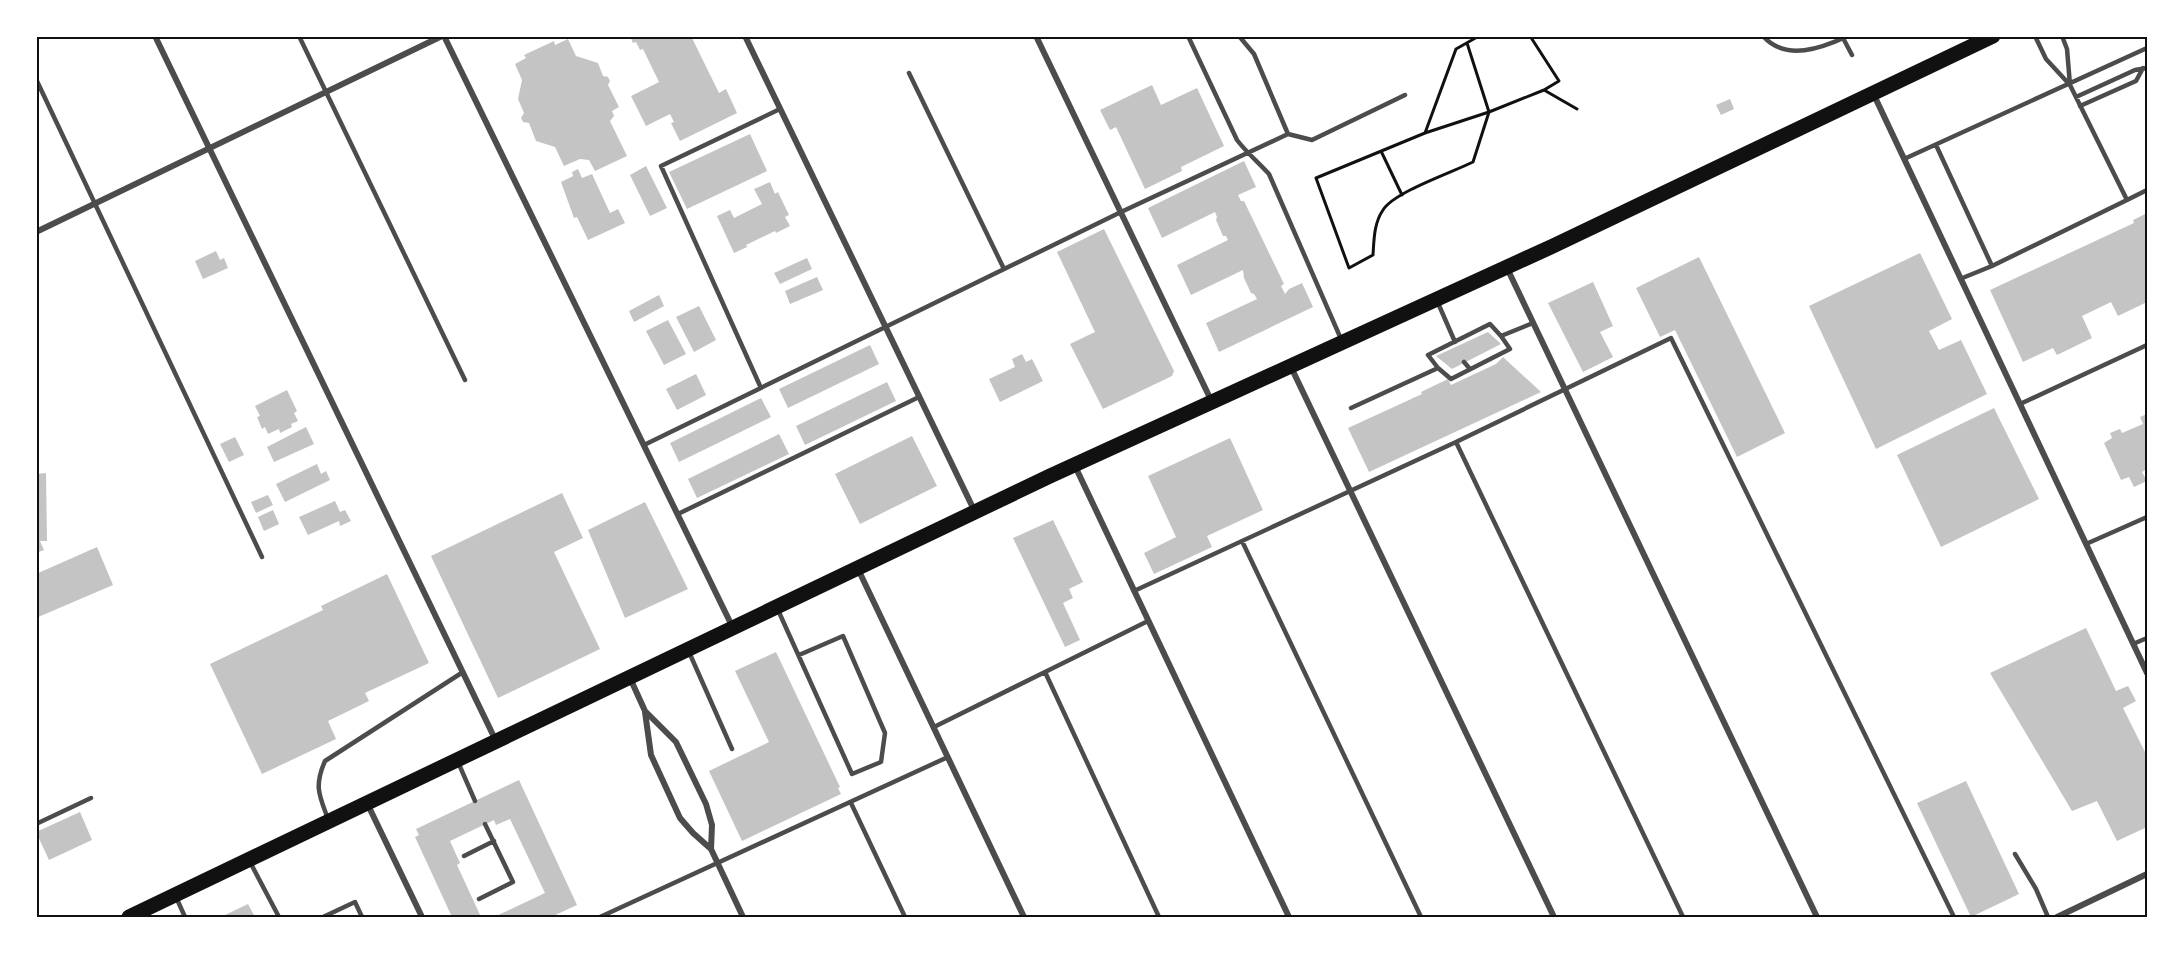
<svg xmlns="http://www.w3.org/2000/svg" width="2183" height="953" viewBox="0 0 2183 953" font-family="Barlow,sans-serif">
<rect width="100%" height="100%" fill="#fff"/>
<!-- building -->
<path fill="#c4c4c4" d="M630,36h61l28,57 7,-4 11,24 -57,28 -9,-18 3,-1 -4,-8 -24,12 -15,-30 28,-14 -16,-33 -3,1 -4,-8 -3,1z
M568,39l8,17 22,7 5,13 5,1 2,4 -2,4 11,22 -7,4 2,5 -4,5 17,35 -32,15 -6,-11 -9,-1 -16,7 -9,-19 -19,-6 -7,-18 -6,-1 -2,-4 3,-5 -6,-14 4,-19 -7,-16 11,-6 -2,-3 30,-14 1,4z
M1152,85l9,20 36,-17 27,58 -43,21 1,4 -37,18 -29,-62 -6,3 -10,-20z
M1730,99l4,10 -13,6 -5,-10z
M750,134l17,37 -80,38 -18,-37z
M1244,161l12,26 -18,8 3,6h3l40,83 -3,2 4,8 4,-5 13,-6 11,24 -94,45 -13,-29 51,-24 -3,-5 -3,-1 -7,-15 -1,-8 -52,25 -14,-30 51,-25 -2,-4h-3l-7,-16 1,-3 -2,-5 -53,26 -14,-30z
M646,166l21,42 -17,8 -20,-41z
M578,169l4,9 10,-4 18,39 8,-4 7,14 -37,17 -11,-23 -3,1 -13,-36 12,-6 -1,-4z
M770,182l5,12 3,-2 11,23 -4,2 5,9 -14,7 -1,-2 -29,14 1,2 -13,6 -17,-37 13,-6 4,8 28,-14 -8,-15z
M2147,213v89l-29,14 -7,-14 -29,14 10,22 -35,17 -4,-7 -30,14 -33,-72 144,-67 -1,-3z
M1104,229l70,142 -2,5 -69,33 -33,-65 25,-12 -38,-80z
M216,251l4,9 4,-2 4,10 -25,11 -8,-18z
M1920,253l32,66 -23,12 10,19 22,-10 26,54 -111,55 -67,-143z
M1699,257l86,176 -48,24 -62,-127 -15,7 -24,-49z
M807,258l5,11 -32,15 -6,-11z
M817,277l6,13 -33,14 -5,-13z
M1593,282l20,44 -13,6 13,25 -30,15 -35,-69z
M659,295l5,11 -30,16 -5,-11z
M699,306l17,34 -22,12 -18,-35z
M668,320l18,34 -22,11 -18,-34z
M1488,332l13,12 -49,25 -16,-13z
M870,345l9,19 -91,44 -9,-19z
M1022,354l4,8 6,-3 11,22 -43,21 -11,-23 26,-12 -3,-8z
M1503,357l38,35 -172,80 -21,-44 74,-34 -1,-2 27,-13 3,6 45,-21z
M696,374l10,21 -29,15 -11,-21z
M887,382l9,19 -91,44 -9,-19z
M287,390l10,21 -3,2 4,8 -7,3 1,3 -12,6 -1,-4 -11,5 -3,-7 -3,2 -5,-12 3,-1 -5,-10z
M761,398l10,19 -92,45 -9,-19z
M1994,408l45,91 -98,48 -44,-92z
M2147,414v55l-5,3 5,9 -13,6 -5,-10 -8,3 -17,-37 8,-5 -2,-5 10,-4 2,4 21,-9 -3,-7z
M306,427l8,17 -40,18 -7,-15z
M779,434l10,20 -92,44 -9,-19z
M912,436l25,50 -77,38 -25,-50z
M235,437l9,18 -15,7 -9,-18z
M1230,438l33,72 -56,26 5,11 -58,27 -10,-21 32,-16 -28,-61z
M317,464l4,10 5,-3 4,9 -45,22 -9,-18z
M46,473l1,68h-7l4,9 -8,3v-79z
M562,493l21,45 -29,14 46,97 -102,49 -67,-142z
M268,495l5,10 -17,8 -5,-11z
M335,501l5,11 5,-2 6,11 -11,5 -1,-5 -31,14 -9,-18z
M645,502l43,87 -63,29 -37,-88z
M273,510l6,14 -15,7 -6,-14z
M1053,520l30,62 -14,7 4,9 -10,5 17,37 -15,7 -52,-109z
M97,547l16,38 -77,33v-44z
M387,574l42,89 -64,30 4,8 -41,20 8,18 -74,35 -52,-110 113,-54 -2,-4z
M2086,628l30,63 12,-5 8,15 -13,7 24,48v71l-30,14 -20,-40 -25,10 -82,-138z
M776,652l64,135 -2,1 3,6 -99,47 -33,-70 60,-29 -34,-71z
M519,780l58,125 -26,12h-57l51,-24 -35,-74 -14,6 -2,-5 -44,21 10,22 -3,2 24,52h-29l-37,-80 4,-2 -3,-6z
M1966,781l53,113 -48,23 -54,-114z
M80,812l12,28 -43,20 -13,-28z
M248,904l7,13h-34z"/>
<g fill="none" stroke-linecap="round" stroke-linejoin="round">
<!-- path -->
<path stroke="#111" stroke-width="3" d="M1479,36l-23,13 -31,84 -109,45 33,90 24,-13c1,-16 1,-32 10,-45 11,-18 70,-38 90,-48l16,-50 55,-22 33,19
M1530,36l29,45 -15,9
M1425,133l64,-21 -22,-69
M1381,151l21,44"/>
<!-- service -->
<path stroke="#4c4c4c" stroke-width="4.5" d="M299,36l166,344
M1188,36l49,104c10,13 21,22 32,34l72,165
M1239,36l15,18 34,80
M1763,36c23,26 59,12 85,0
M2035,36l11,23 24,26 57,115 20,-10
M2062,36l5,13 3,36
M1843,38l9,17
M909,73l95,196
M36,79l226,478
M2076,97l59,-27 12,-2
M2080,106l56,-25 7,-13
M1936,145l56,121
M1904,159l243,-111
M1960,279l32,-13 135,-66
M1438,303l17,39
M1464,362l6,7
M1438,368l13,11 59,-30 -9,-13
M761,388l-100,-222 119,-57
M2020,404l127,-59
M1351,408l87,-40 -10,-13 62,-31 11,12 32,-13
M644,445l477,-233 167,-78 24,6 93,-45
M678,514l241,-117
M1242,541l179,376
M2086,544l61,-27
M1134,591l322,-149
M778,610l74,164 29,-12 4,-29 -42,-97 -44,19
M1148,621l-103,51 114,245
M2133,644l14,-6
M689,652l43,97
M934,727l111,-55
M458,762l17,39
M851,803l54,114
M328,819c-9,-24 -14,-33 -3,-58l138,-89
M36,824l55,-26
M2015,854l21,35 12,28
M464,856l30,-15
M250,862l29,55
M176,897l9,20
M479,899l34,-17 -28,-58
M323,917l32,-15 7,15
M600,917l348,-160
M1683,917l-227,-475 215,-104 283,579"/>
<!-- minor -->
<path stroke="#4c4c4c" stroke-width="6" d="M155,36l341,705
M444,36l289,592
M745,36l230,476
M1036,36l175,364
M1873,93l274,580
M36,232l406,-196
M1507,268l310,649
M1291,367l263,550
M1075,466l214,451
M858,569l166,348
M630,678l15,33 31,31 30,62 6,21 -1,24 32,68
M645,712l6,43 29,63 13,15 18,16
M367,803l55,114
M2057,917l90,-43"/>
<!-- primary -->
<path stroke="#111" stroke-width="15" d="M129,917l921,-441 503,-230 440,-210"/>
</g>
<!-- border -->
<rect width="2183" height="953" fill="none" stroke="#ffffff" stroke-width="75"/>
<rect x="38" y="38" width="2108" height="878" fill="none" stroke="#111" stroke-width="2"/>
</svg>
